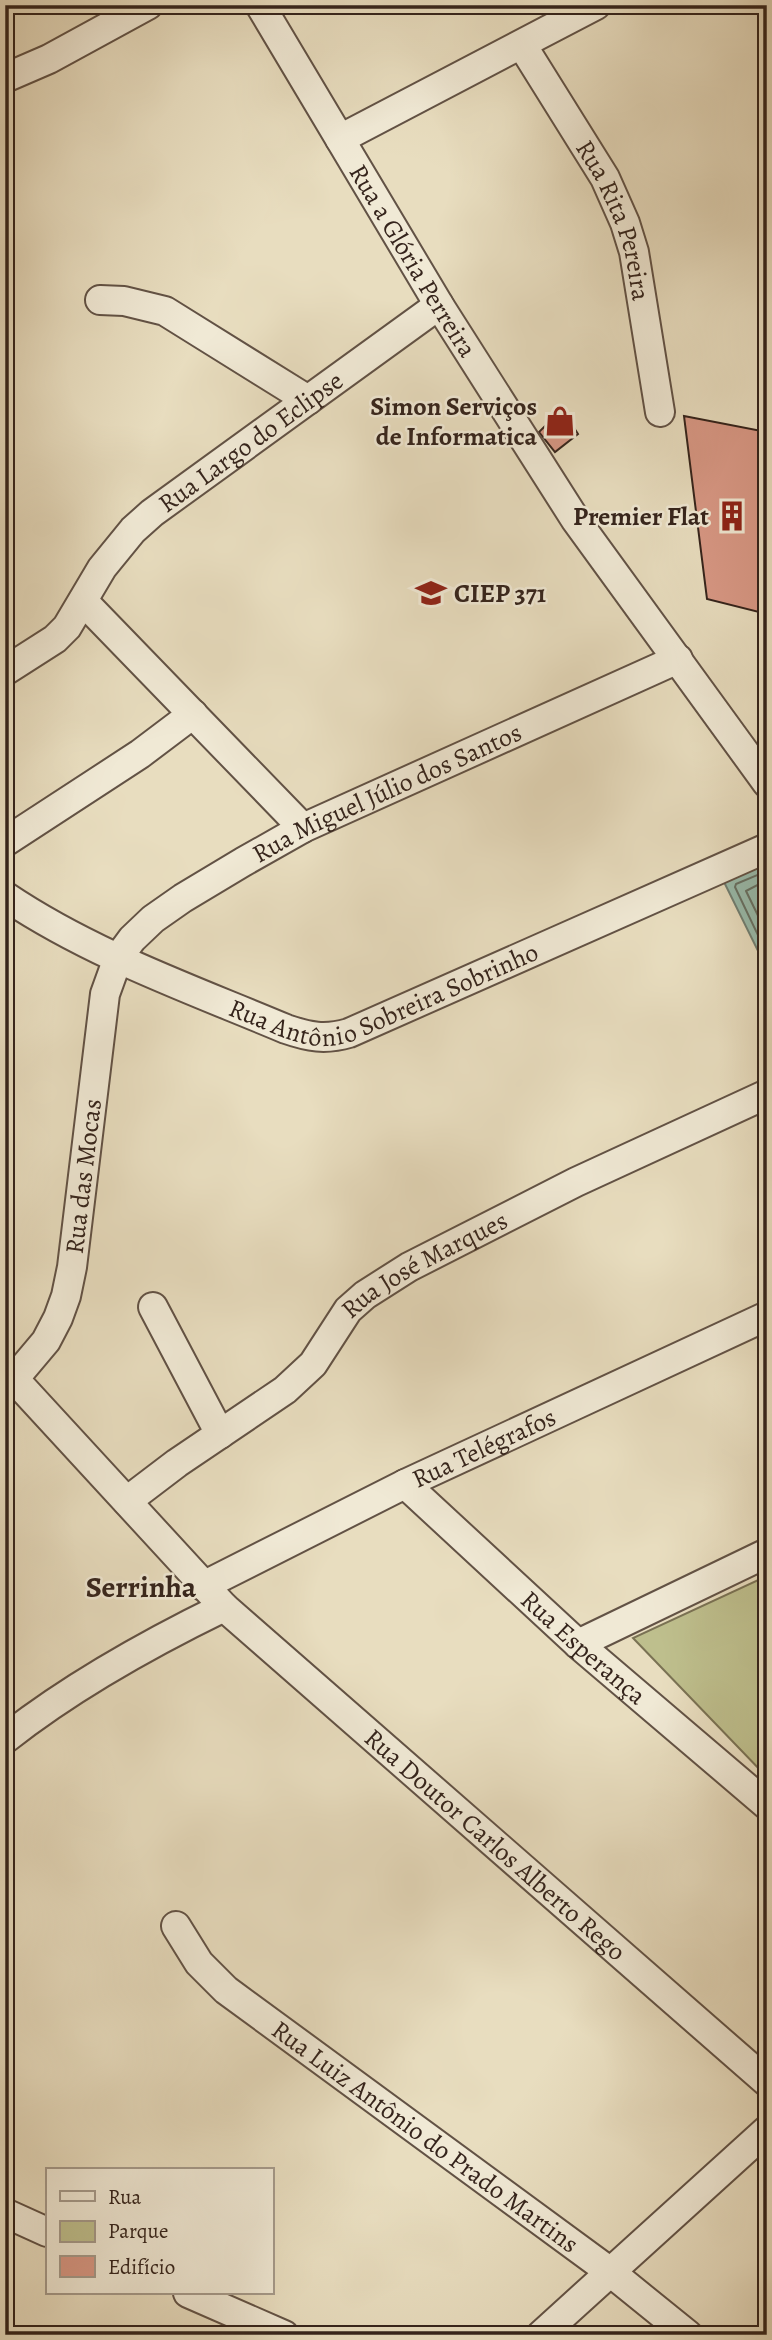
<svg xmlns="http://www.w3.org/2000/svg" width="772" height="2340" viewBox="0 0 772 2340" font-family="Alegreya,serif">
<rect width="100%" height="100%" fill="#e8ddbf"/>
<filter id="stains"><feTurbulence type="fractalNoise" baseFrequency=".00286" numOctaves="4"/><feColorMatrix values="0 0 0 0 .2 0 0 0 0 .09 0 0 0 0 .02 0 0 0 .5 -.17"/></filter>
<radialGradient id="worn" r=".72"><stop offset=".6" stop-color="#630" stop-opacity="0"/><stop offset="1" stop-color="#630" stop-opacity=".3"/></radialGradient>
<!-- green -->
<path fill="#bebf8d" stroke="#7a7254" stroke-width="2" d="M767,1576v195l-4,2 -130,-135z"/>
<!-- water -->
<path fill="#98bcad" stroke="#707f73" stroke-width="2" d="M767,863v106l-43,-87z"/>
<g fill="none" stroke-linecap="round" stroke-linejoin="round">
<!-- shore -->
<path stroke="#667064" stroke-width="2" d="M767,871l-31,13 -1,3 32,67
M767,880l-21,11 21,43"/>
</g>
<!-- building -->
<path fill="#d89885" stroke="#35241c" stroke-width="2" d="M562,409l16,25 -23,18 -16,-20z
M684,416l83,16v182l-60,-15z"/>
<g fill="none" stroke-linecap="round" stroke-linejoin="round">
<!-- minor casing -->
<g stroke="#625245" stroke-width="32">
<g id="minor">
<path id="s1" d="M260,5l179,300 136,214 192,264"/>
<path id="s2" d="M522,45l83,133 20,45 9,29 26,160"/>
<path d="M5,78l44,-19 99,-54"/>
<path d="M340,139l256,-134"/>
<path d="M100,300l24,1 41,10 143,89"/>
<path d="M83,601l220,227"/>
<path id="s3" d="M5,671l50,-32 12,-12 35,-59 31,-38 19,-17 287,-208"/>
<path d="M5,842l135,-88 53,-40"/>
<path id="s4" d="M5,896c86,58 186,93 281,133 23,8 39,11 63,4l418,-185"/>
<path d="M153,1307l67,127"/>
<path id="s5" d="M5,1369l219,238 543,475"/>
<path id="s6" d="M14,1379l32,-38 12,-23 8,-22 6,-29 33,-273 13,-36 14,-19 21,-20 30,-21 60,-36 60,-34 375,-169"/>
<path id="s7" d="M405,1484l173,160 189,161"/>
<path id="s8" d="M127,1501l50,-38 108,-73 28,-26 35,-54 17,-15 44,-28 167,-85 191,-88"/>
<path id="s9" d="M203,1586l202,-102 362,-168"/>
<path d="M578,1644l189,-91"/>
<path d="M5,1739c67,-53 143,-95 219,-132"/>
<path id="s10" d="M176,1926l23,37 27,27 383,281 79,64"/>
<path d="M5,2213l42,19"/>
<path d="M188,2293l96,42"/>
<path d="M541,2335l226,-205"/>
</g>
</g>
<!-- minor -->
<use href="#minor" stroke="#f0e9d5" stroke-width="28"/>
</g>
<!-- icons -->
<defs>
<g id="shop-bare" transform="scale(2.415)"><path d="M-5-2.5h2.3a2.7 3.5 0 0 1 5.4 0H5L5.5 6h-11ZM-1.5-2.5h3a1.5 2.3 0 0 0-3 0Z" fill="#8f2418" stroke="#f0e9d5" stroke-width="2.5" paint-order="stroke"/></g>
<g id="building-bare" transform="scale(2.415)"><path d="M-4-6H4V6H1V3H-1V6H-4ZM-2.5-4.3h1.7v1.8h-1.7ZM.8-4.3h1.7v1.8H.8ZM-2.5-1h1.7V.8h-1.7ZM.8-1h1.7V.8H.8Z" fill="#8f2418" stroke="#f0e9d5" stroke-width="2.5" paint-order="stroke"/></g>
<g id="school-bare" transform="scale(2.415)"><path d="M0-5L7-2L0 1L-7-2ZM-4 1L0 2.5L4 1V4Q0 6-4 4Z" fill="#8f2418" stroke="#f0e9d5" stroke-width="2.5" paint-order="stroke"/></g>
</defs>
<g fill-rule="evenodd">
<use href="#shop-bare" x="560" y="421"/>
<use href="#building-bare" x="732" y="516"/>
<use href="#school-bare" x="431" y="593"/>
</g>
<g text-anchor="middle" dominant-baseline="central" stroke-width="5" stroke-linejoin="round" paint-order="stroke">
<!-- street labels -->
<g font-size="26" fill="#35241c" stroke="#f0e9d5">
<text stroke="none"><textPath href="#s2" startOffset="200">Rua Rita Pereira</textPath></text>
<text stroke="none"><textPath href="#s1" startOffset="298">Rua a Glória Perreira</textPath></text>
<text stroke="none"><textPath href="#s3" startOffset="341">Rua Largo do Eclipse</textPath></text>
<text stroke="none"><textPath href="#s6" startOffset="761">Rua Miguel Júlio dos Santos</textPath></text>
<text stroke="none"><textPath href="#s4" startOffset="416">Rua Antônio Sobreira Sobrinho</textPath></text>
<text stroke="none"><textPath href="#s6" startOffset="220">Rua das Mocas</textPath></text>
<text stroke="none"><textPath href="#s8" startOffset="385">Rua José Marques</textPath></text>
<text stroke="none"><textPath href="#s9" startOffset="313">Rua Telégrafos</textPath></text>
<text stroke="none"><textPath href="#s7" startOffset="242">Rua Esperança</textPath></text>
<text stroke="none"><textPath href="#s5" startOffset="684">Rua Doutor Carlos Alberto Rego</textPath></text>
<text stroke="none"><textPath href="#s10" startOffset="329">Rua Luiz Antônio do Prado Martins</textPath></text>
</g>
<!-- poi labels -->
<g font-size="26" font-weight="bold" fill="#35241c" stroke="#f0e9d5" text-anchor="end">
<text x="537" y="406">Simon Serviços<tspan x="537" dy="30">de Informatica</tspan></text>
<text x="709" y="516">Premier Flat</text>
<text x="454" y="593" text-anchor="start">CIEP 371</text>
</g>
<!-- quarter labels -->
<g font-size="30" font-weight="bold" fill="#35241c" stroke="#f0e9d5">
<text x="141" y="1587">Serrinha</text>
</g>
</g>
<!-- margin -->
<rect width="772" height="2340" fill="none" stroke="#e8ddbf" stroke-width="28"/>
<rect x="7" y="7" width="758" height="2326" fill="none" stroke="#35241c" stroke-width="3.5"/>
<rect x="14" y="14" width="744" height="2312" fill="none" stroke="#35241c" stroke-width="2"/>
<!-- legend -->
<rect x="46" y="2168" width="228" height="126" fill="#f0e9d5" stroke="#a59a8b" stroke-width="2"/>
<rect x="60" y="2191" width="35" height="10" fill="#f0e9d5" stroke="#a59a8b" stroke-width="2"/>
<text x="108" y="2204" font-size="21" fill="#35241c">Rua</text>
<rect x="60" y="2221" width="35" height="21" fill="#bebf8d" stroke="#a59a8b" stroke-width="2"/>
<text x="108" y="2238" font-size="21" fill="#35241c">Parque</text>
<rect x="60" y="2256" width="35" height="21" fill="#d89885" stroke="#a59a8b" stroke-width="2"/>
<text x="108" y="2274" font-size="21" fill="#35241c">Edifício</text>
<rect width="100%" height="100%" filter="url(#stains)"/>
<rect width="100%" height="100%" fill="url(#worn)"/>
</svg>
